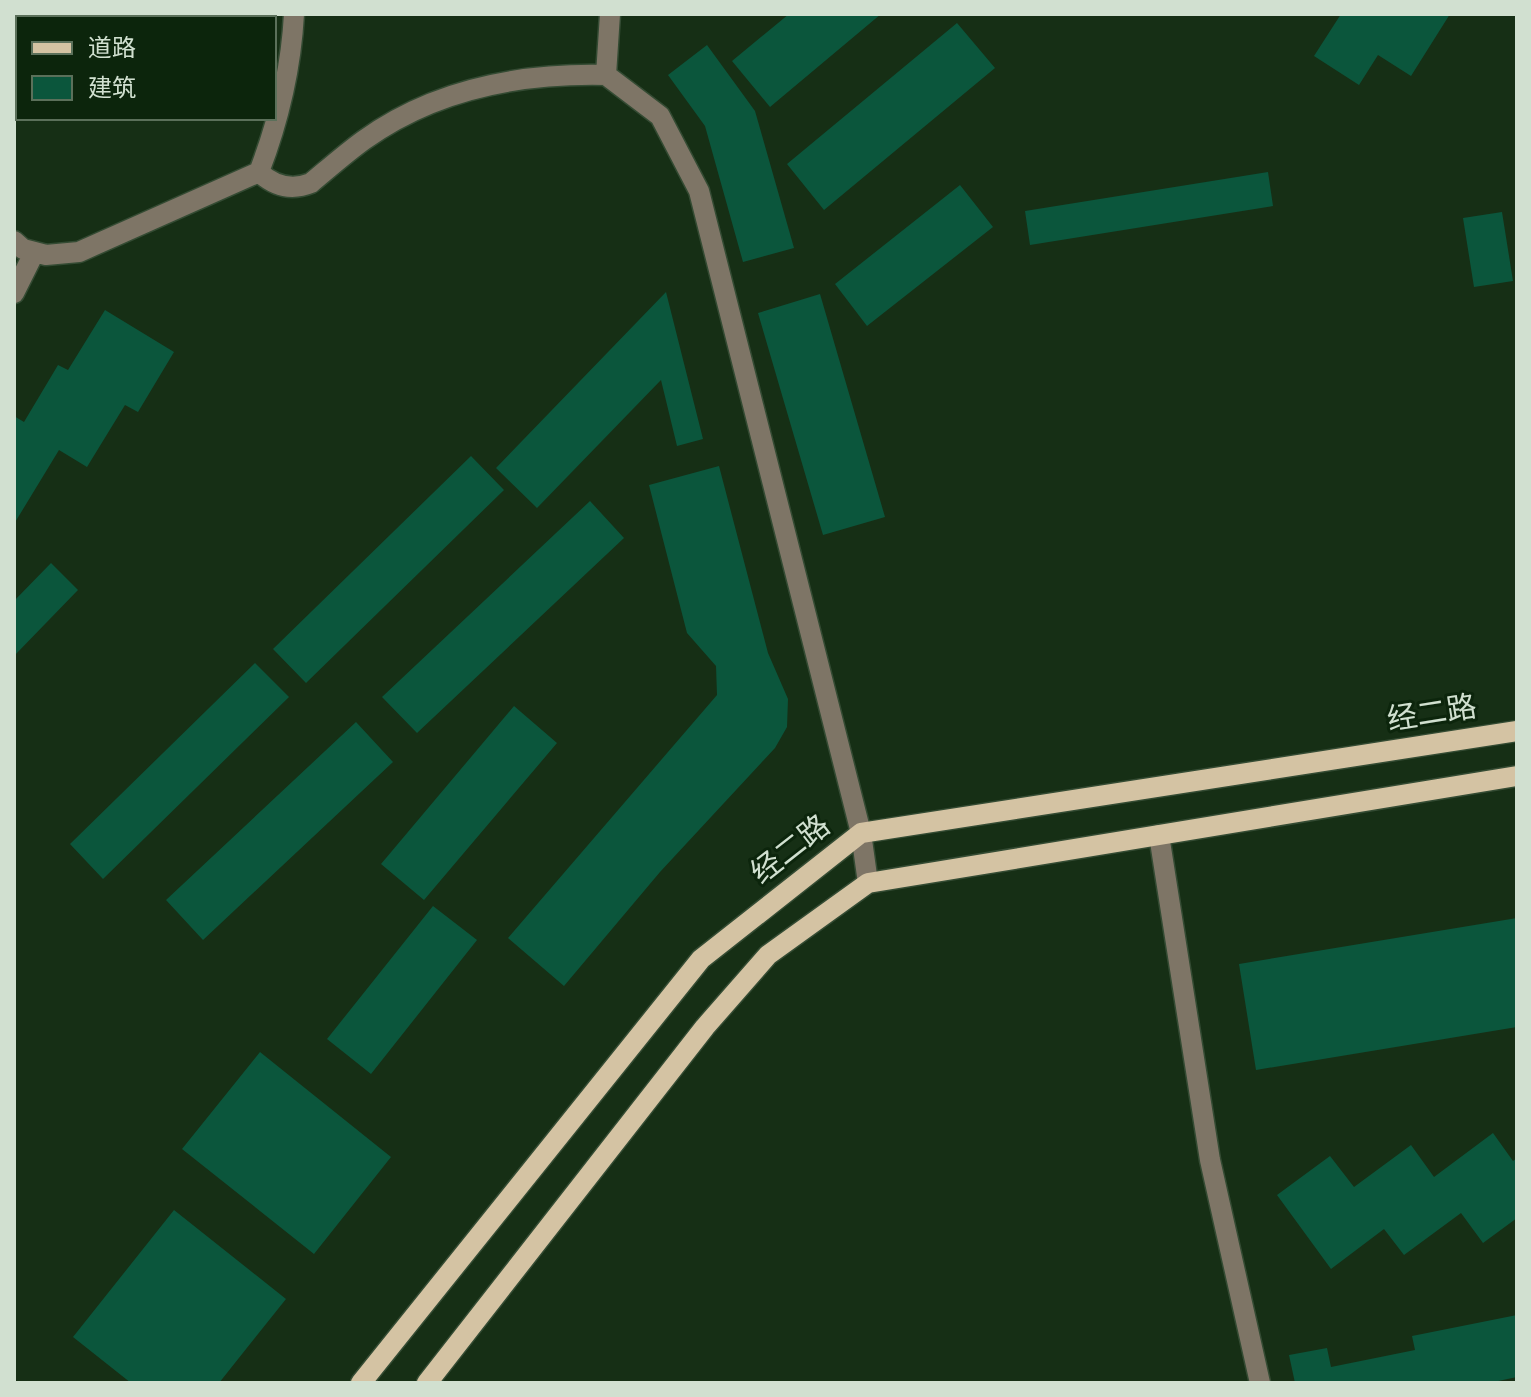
<svg xmlns="http://www.w3.org/2000/svg" width="1531" height="1397" viewBox="0 0 1531 1397" font-family="Spectral,'Noto Sans SC',serif">
<rect width="100%" height="100%" fill="#162f15"/>
<!-- building -->
<path fill="#0b563c" d="M789,14h92l-111,93 -38,-46z
M1341,14h109l-39,62 -33,-21 -19,30 -45,-29z
M957,23l38,45 -171,142 -37,-46z
M707,45l48,66 39,137 -51,14 -38,-136 -37,-51z
M1268,172l5,34 -243,39 -5,-34z
M960,185l33,42 -126,99 -32,-42z
M1502,212l11,69 -39,6 -11,-69z
M666,292l37,147 -26,7 -16,-66 -124,128 -41,-40z
M820,294l65,223 -62,18 -65,-222z
M105,310l69,42 -36,60 -13,-7 -38,62 -28,-17 -45,74v-108l10,6 34,-57 10,5z
M471,456l33,34 -198,193 -33,-34z
M719,466l49,187 20,46 -1,28 -12,21 -115,124 -96,114 -56,-48 209,-243 -1,-29 -29,-33 -38,-148z
M590,501l34,37 -207,195 -35,-36z
M51,563l27,27 -64,66v-55z
M255,663l34,34 -186,182 -33,-35z
M514,706l43,37 -133,157 -43,-36z
M356,722l37,40 -190,178 -37,-40z
M433,906l44,34 -106,134 -44,-35z
M1517,918v109l-261,43 -17,-106z
M260,1052l131,105 -77,97 -132,-105z
M1493,1133l20,28 4,-3v60l-34,25 -22,-30 -57,42 -20,-26 -53,40 -54,-74 53,-39 24,31 57,-42 23,32z
M174,1210l112,89 -67,84h-88l-58,-46z
M1517,1315v62l-28,6h-194l-6,-28 38,-7 4,19 84,-17 -3,-14z"/>
<g fill="none" stroke-linecap="round" stroke-linejoin="round">
<!-- minor casing -->
<g stroke="#344b33" stroke-width="23">
<path id="minor" d="M610,14l-4,61 54,41 39,75 162,642 7,50
M259,172c15,14 32,19 52,11 18,-15 35,-30 53,-43 71,-51 157,-67 242,-65
M14,241l9,8 23,6 33,-3 180,-80c20,-52 32,-102 35,-158
M14,293l20,-40
M1159,835l51,325 50,223"/>
</g>
<!-- major casing -->
<g stroke="#344b33" stroke-width="23">
<path id="major" d="M361,1383l340,-424 160,-126 656,-102
M427,1383l278,-356 63,-72 100,-72 649,-107"/>
</g>
<!-- minor -->
<use href="#minor" stroke="#7e7566" stroke-width="20"/>
<!-- major -->
<use href="#major" stroke="#d4c3a3" stroke-width="20"/>
</g>
<g text-anchor="middle" dominant-baseline="central" stroke-width="6" stroke-linejoin="round" paint-order="stroke">
<!-- street labels -->
<g font-size="30" fill="#d1e0d0" stroke="#0c250c">
<text transform="translate(1432 714) rotate(-9)">经二路</text>
<text transform="translate(791 850) rotate(-38)">经二路</text>
</g>
</g>
<!-- border -->
<rect width="1531" height="1397" fill="none" stroke="#d1e0d0" stroke-width="32"/>
<!-- legend -->
<rect x="16" y="16" width="260" height="104" fill="#0c250c" stroke="#5b705a" stroke-width="2"/>
<rect x="32" y="42" width="40" height="12" fill="#d4c3a3" stroke="#5b705a" stroke-width="2"/>
<text x="88" y="56" font-size="24" fill="#d1e0d0">道路</text>
<rect x="32" y="76" width="40" height="24" fill="#0b563c" stroke="#5b705a" stroke-width="2"/>
<text x="88" y="96" font-size="24" fill="#d1e0d0">建筑</text>
</svg>
